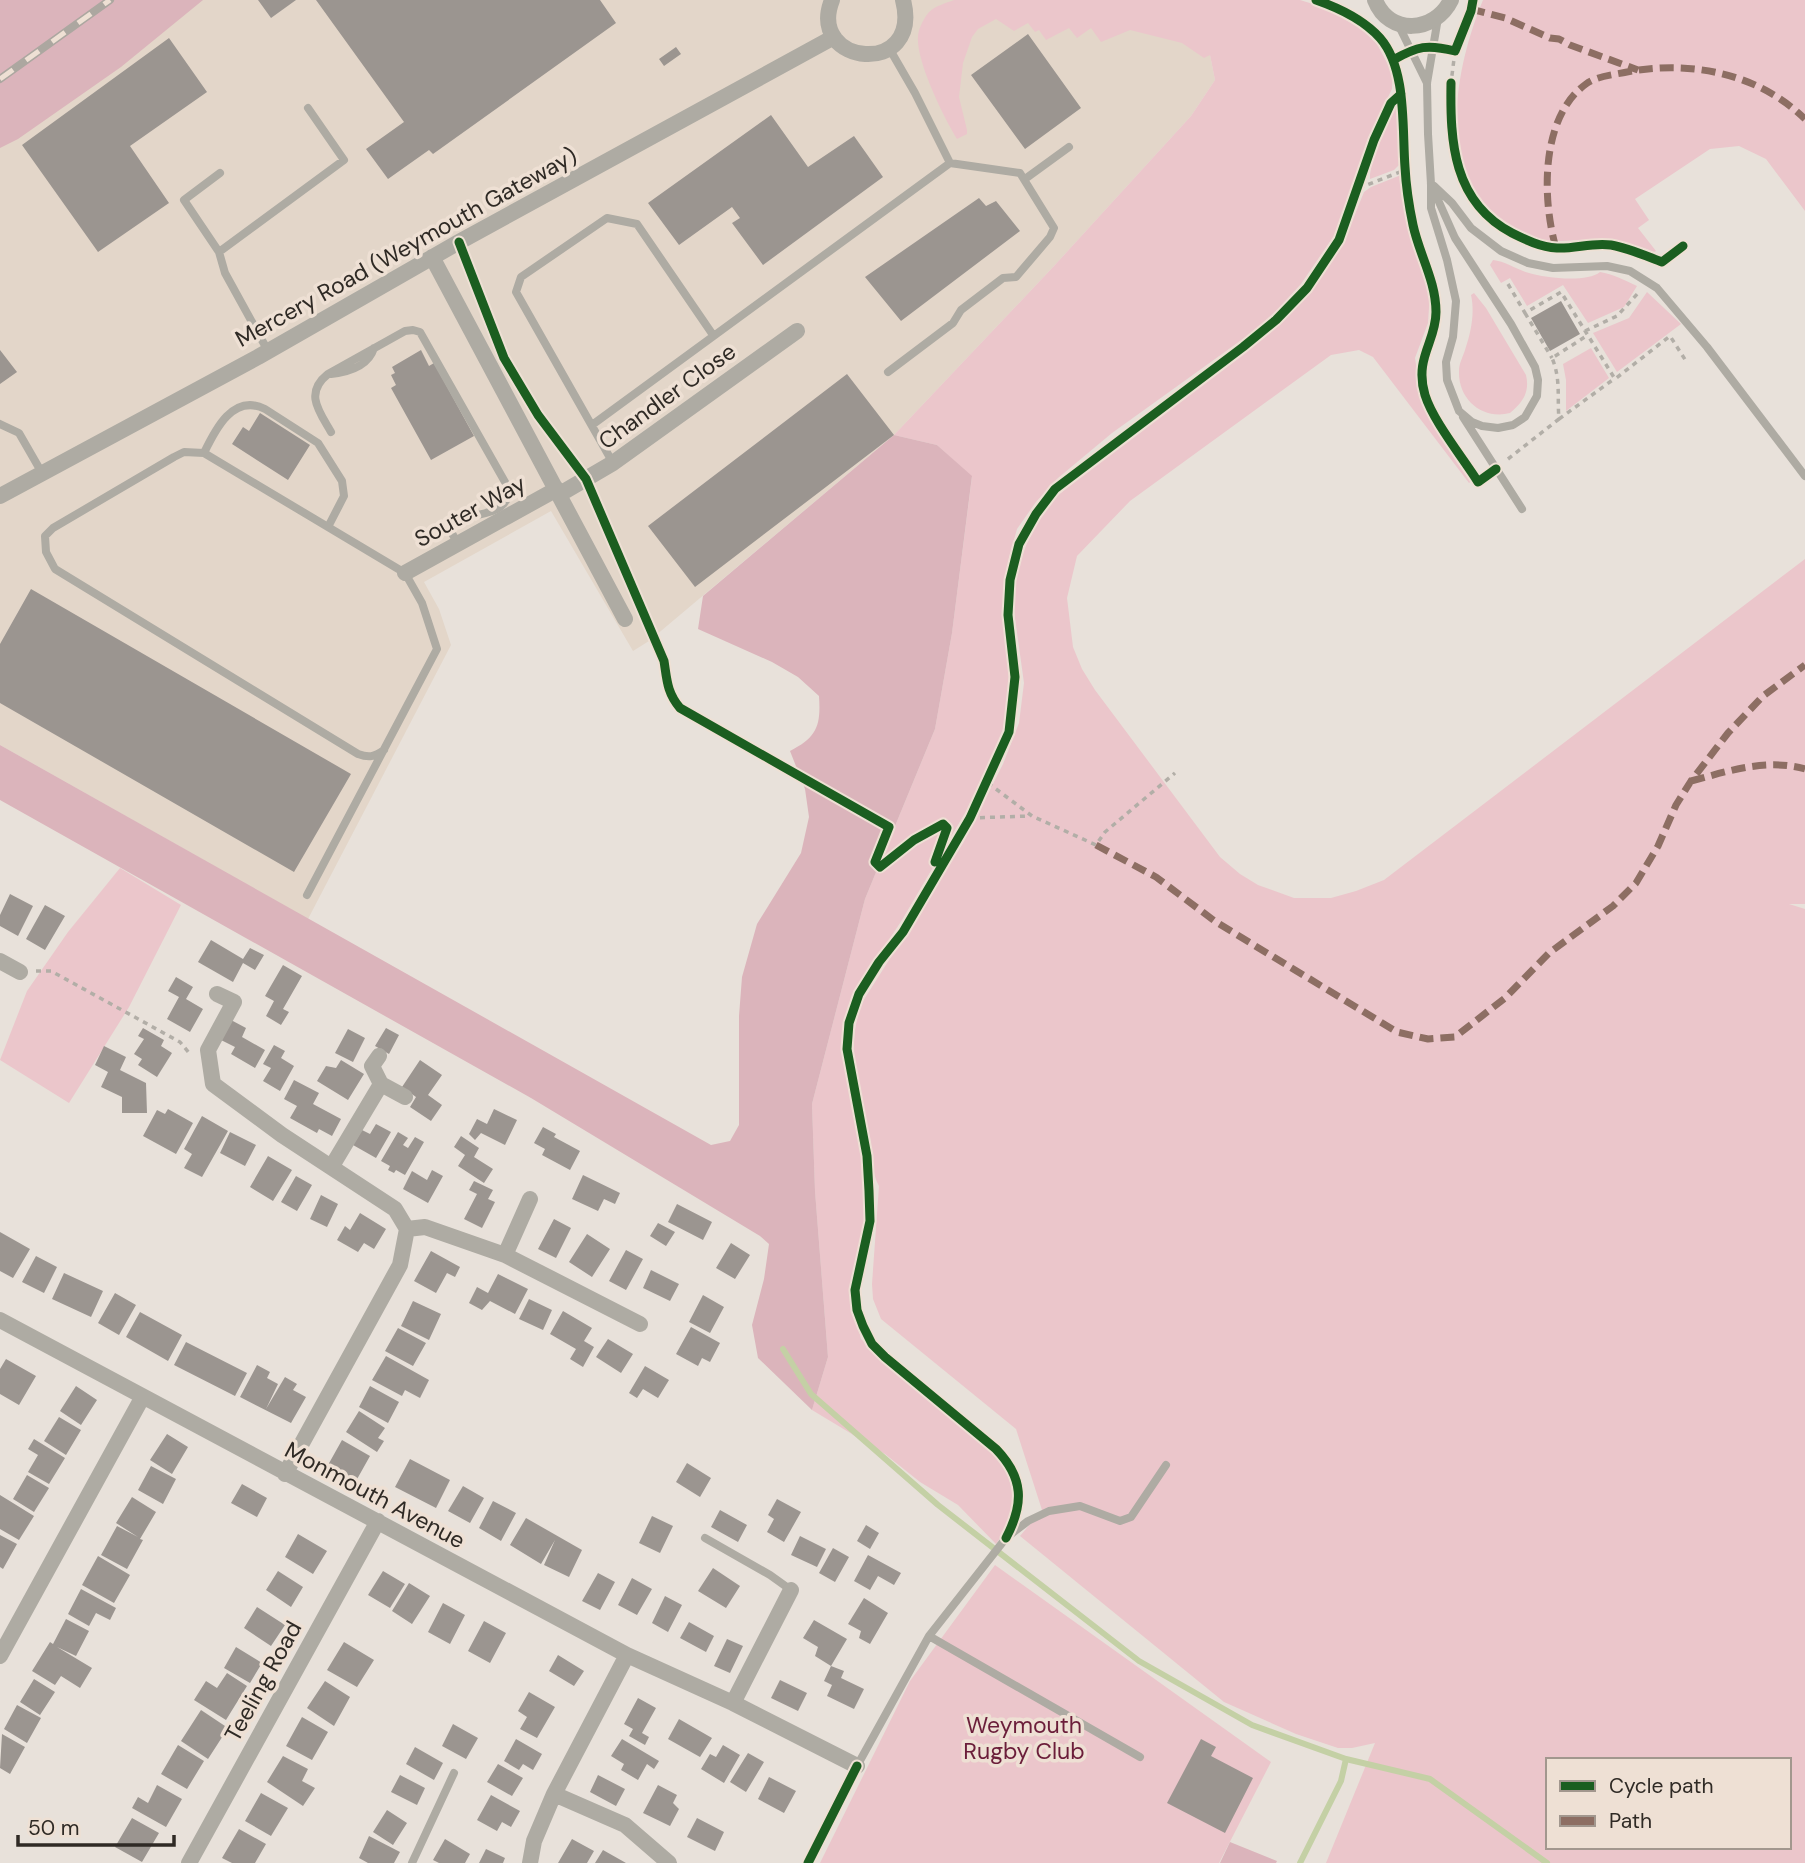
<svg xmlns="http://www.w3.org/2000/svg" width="1805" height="1863" viewBox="0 0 1805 1863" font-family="'DM Sans',sans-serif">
<rect width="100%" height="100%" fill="#e8e1da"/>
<!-- built -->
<path fill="#e3d6c9" d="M0,0h1131l79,55 5,25 -24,36 -137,150 -160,169 -245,206 -16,10 -82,-140 -127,71 15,27 12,36 -143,274 -308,-174z"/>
<!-- green -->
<path fill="#ebc6cb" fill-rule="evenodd" d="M954,0h346l26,8 37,22 14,14 16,30 -1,15 -24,49 -13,47 -17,45 -37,54 -23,25 -24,22 -142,102 -54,45 -22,24 -19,27 -8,29 -5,31 -2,26 7,55 -1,29 -5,30 -10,27 -25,52 -66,112 -40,61 -16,34 -4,38 20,108 3,35v23l-14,77 10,43 140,122c17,34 18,52 -5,83l-38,-39 -38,-23 -35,-28 -73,-44 16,-53 -13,-166 -3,-87 53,-205 70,-170 17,-96 20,-156 -35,-32 -43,-10 160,-169 137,-150 24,-36 -5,-25 -6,3 -22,-15 -52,-13 -29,12 -10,-14 -14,10 -8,-10 -23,12 -7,-10 -4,2 -7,-9 -14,8 -18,-12 -18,10 -6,8 -9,26 -4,34 8,33v4l-10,5c-13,-21 -41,-78 -39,-102 0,-8 6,-19 11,-25 6,-6 17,-9 25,-12z
M1483,0h322v211l-39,-52 -27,-13 -29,3 -75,50 14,21 -11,8 18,23 -2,1c-25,-10 -47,-12 -74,-12 -10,0 -21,2 -32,1 -12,-2 -24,-8 -35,-14 -81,-42 -59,-157 -30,-227z
M1398,107l2,57 -6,6 -24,9c-1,-14 15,-64 28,-72z
M1401,175l8,52 21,65 -2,31 -13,35 6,40 12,23 40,59 -4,3 -96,-126 -14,-7 -28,5 -201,146 -53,55 -10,42 6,49 9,22 13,21 125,167 20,17 18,11 36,13h37l25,-7 28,-11 421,-321v345h-16l16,5v954h-479l49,-120 -23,5h-14l-42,-14 -72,-32 -204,-166 22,-26 -26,-81 -135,-110 -8,-20 -1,-15 7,-98c-8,-13 -6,-33 -9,-48 -10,-50 -27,-87 -7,-137l100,-158 40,-79 16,-41 5,-40 -10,-72 1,-18 2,-23 10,-27 11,-21 18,-25 28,-23 152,-114 46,-38 43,-50 19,-31 20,-49 7,-5zM1548,1760h241v87h-241z
M1493,260c12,1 24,10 36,13 16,5 58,10 71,-1 13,2 24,8 37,14l-13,21 -36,16 -25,-38 -36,21 -17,-28 -9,5 -11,-18z
M1647,292l34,32 -64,48 -24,-39 36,-15z
M1474,293l12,15 40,67c4,17 -3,27 -16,38 -27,7 -52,-13 -51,-42 0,-8 4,-14 6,-21 6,-18 10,-37 6,-55z
M1591,348l18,30 -43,33v-31l-3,-16z
M120,868l61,37 -52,102 -60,96 -69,-43 27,-69 41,-59z
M995,1565l276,197 -52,101h-399l90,-182z"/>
<!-- forest -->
<path fill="#dbb4bb" d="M0,0h203l-82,67 -103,72 -18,9z
M894,435l43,10 35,31 -20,157 -17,96 -70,170 -53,205 3,87 13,166 -16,53 -54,-52 -6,-33 12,-46 5,-35 -9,-8 -229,-138 -531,-298v-55l711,400 19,-4 9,-16v-109l3,-39 15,-53 44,-71 8,-36 -4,-28 -15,-38c27,-14 31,-25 29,-55l-21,-19 -26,-15 -74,-33 5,-33z
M1230,1842l47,19 -1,2h-56z"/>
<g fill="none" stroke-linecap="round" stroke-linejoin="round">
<!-- stream -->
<path stroke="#c4d0a5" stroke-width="6" d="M783,1349l28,45 127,111 201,156 113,64 94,34 84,20 117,84
M1300,1863l41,-82 5,-22"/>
</g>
<!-- building -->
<path fill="#9b9590" d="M258,0h38l-25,18z
M316,0h284l16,23 -183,131 -4,-4 -41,29 -22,-30 38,-27z
M1028,34l53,74 -56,41 -54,-74z
M169,38l38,54 -77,54 39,57 -71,49 -76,-107z
M676,47l5,7 -17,12 -5,-7z
M771,115l37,52 46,-31 29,41 -120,88 -31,-42 8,-5 -8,-11 -53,38 -31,-42z
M979,198l7,8 10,-5 24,30 -119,90 -36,-44z
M1561,301l19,33 -30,17 -19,-33z
M0,350l17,22 -17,12z
M421,350l8,16 5,-3 40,73 -43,24 -40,-72 5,-3 -5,-10 4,-2 -3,-6z
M847,374l47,61 -199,152 -47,-61z
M260,413l50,32 -22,35 -56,-36 11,-17 6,4z
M31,589l320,185 -57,98 -294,-169v-59z
M10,894l23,12 -15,30 -18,-10v-11z
M45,905l20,11 -20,34 -19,-11z
M211,940l32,19 7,-11 14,7 -9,15 -12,-7 -10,19 -35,-20z
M283,965l19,11 -19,33 6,3 -8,13 -15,-9 8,-15 -9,-5z
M176,977l17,10 -7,12 17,10 -13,23 -23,-13 12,-22 -11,-6z
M231,1020l15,8 -4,9 23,13 -10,18 -24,-14 4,-7 -14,-7z
M143,1028l21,12 -3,6 11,7 -15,24 -19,-12 4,-6 -8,-5 10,-15 -6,-3z
M386,1028l13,7 -10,19 -14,-8z
M348,1029l17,9 -12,24 -18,-9z
M274,1045l11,6 -4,7 13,8 -14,25 -17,-10 8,-13 -8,-4z
M104,1046l22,11 -6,13 26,13 1,30h-25v-16l-21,-10 7,-15 -13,-7z
M341,1060l23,14 -16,26 -31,-19 9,-15 10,2z
M420,1060l22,15 -14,20 14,10 -11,16 -21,-14 6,-10 -14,-10z
M294,1080l25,13 -6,11 28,15 -9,17 -13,-7 -2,4 -27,-15 7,-12 -13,-7z
M168,1109l25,14 -17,31 -33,-18 14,-26 8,4z
M494,1109l23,11 -12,25 -24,-12 -6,7 -6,-6 8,-15 10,5z
M202,1116l26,15 -26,46 -18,-9 8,-14 -8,-5z
M376,1124l15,8 -15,26 -23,-13 9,-15 8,4z
M543,1127l13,7 -2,3 26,14 -10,19 -28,-15 3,-6 -11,-6z
M230,1132l26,13 -11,21 -25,-13z
M398,1132l10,6 -5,7 5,3 7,-11 9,5 -19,33 -9,-5 -2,3 -6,-3 2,-4 -9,-5z
M461,1136l18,12 -5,9 19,12 -9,14 -26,-17 7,-11 -11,-8z
M268,1156l24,14 -19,31 -23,-14z
M432,1170l11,6 -15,27 -25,-14 9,-18 15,9z
M583,1175l37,18 -5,11 -11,-5 -6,12 -26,-12z
M296,1176l16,9 -15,26 -16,-9z
M474,1181l19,9 -5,9 7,3 -13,26 -18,-9 13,-25 -8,-4z
M321,1195l17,9 -11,23 -17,-8z
M677,1204l35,18 -9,18 -35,-18z
M360,1213l26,16 -12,20 -10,-6 -6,9 -21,-12 8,-14 5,4z
M554,1219l17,9 -15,30 -18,-9z
M658,1223l17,9 -9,14 -16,-10z
M0,1232l30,17 -17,29 -13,-7z
M587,1234l23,15 -18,28 -23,-15z
M731,1243l19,12 -15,24 -19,-11z
M626,1250l17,9 -17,31 -17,-9z
M431,1251l29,16 -5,10 -8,-4 -11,20 -22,-12z
M36,1256l21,11 -13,26 -22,-11z
M651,1270l28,14 -9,17 -27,-13z
M64,1273l39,18 -12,26 -39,-18z
M498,1274l30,15 -13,25 -25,-13 -8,9 -13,-7 8,-16 11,6z
M115,1293l21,12 -17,30 -21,-12z
M703,1295l21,12 -14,26 -21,-11z
M529,1299l23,11 -9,20 -24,-11z
M413,1301l28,13 -12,26 -28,-14z
M563,1311l29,17 -8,13 10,6 -11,20 -13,-8 6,-10 -26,-15z
M140,1312l42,23 -14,26 -42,-24z
M691,1327l29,16 -10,19 -8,-4 -4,8 -22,-12z
M398,1328l28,15 -13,23 -28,-15z
M608,1339l25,15 -12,19 -25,-16z
M186,1342l61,31 -12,23 -61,-31z
M386,1356l43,24 -9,18 -15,-8 -3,6 -30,-16z
M6,1359l30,17 -17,29 -19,-11v-25z
M257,1365l13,7 -3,6 11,6 -12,25 19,-32 12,7 -4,6 13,7 -15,26 -51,-26z
M645,1366l24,14 -11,18 -15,-9 -6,9 -8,-5z
M76,1386l21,14 -16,25 -21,-14z
M370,1386l29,16 -11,21 -29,-16z
M359,1411l26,17 -7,10 6,3 -7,11 -31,-20z
M59,1417l22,13 -15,25 -22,-14z
M167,1434l21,13 -16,27 -22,-14z
M34,1439l31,19 -16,26 -21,-12 10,-17 -10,-6z
M342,1440l28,16 -14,25 -28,-16z
M410,1459l40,21 -14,28 -41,-21z
M687,1463l24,15 -11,19 -24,-15z
M151,1466l25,13 -13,25 -25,-14z
M27,1475l22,13 -15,24 -21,-13z
M242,1484l25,14 -10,19 -26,-14z
M463,1486l21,12 -14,25 -22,-12z
M0,1495l34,21 -15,24 -19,-11z
M132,1497l24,15 -16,27 3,1 -16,29 -26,-14 16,-29 21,11 -22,-14z
M777,1499l24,13 -17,30 -17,-10 7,-13 -6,-4z
M493,1501l23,12 -15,28 -22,-13z
M720,1510l27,15 -9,17 -27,-15z
M652,1516l21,10 -13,27 -21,-10z
M526,1518l56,32 -13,27 -25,-12 11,-25 -14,24 -31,-19z
M866,1525l13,8 -9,16 -13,-8z
M298,1534l29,17 -14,23 -28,-17z
M0,1535l17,9 -14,25 -3,-2z
M800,1536l26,13 -9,18 -26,-12z
M833,1548l16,9 -14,25 -16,-9z
M868,1555l33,18 -7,12 -16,-9 -8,14 -16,-9z
M98,1556l32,19 -16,28 -32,-18z
M713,1568l27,18 -14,22 -28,-17z
M278,1571l25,16 -12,20 -25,-17z
M383,1571l22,13 -15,24 -22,-13z
M598,1573l17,9 -15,28 -18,-9z
M632,1578l20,11 -15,26 -19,-10z
M409,1583l21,13 -18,28 -20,-13z
M81,1589l35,19 -6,12 -14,-7 -7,13 -21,-12z
M665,1596l17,9 -14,27 -16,-9z
M864,1598l24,15 -18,31 -11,-6 2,-7 -13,-7z
M443,1603l22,12 -15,29 -22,-12z
M257,1607l28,18 -14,21 -27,-18z
M66,1619l23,12 -13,25 -19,-9 35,21 -12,20 -19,-12 -6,9 -23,-14 18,-29 3,2z
M814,1620l33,19 -16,27 13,5 -3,7 23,11 -10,20 -27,-13 5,-11 -8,-4 7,-15 -16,-10 3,-9 -15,-9z
M484,1621l22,12 -16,30 -22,-12z
M689,1622l25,14 -8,16 -26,-14z
M727,1639l16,7 -13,27 -16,-7z
M344,1642l30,18 -17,27 -30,-17z
M236,1647l26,16 -12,20 -26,-15z
M558,1655l26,16 -10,15 -25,-15z
M227,1673l20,13 -21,34 -32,-20 12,-19 11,7z
M34,1679l21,13 -15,23 -20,-13z
M780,1680l27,13 -9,18 -27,-13z
M325,1681l25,16 -16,29 -27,-18z
M529,1692l26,15 -18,31 -17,-9 7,-12 -9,-6z
M638,1698l18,10 -14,25 7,4 -4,8 -16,-9 4,-7 -9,-5z
M17,1705l24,13 -14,25 -23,-14z
M201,1710l27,18 -20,31 -27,-18z
M302,1717l26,15 -16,28 -26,-14z
M679,1719l33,19 -12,19 -32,-18z
M453,1724l25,14 -12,21 -24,-13z
M2,1734l23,13 -15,27 -10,-6z
M516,1739l26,15 -9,16 -10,-6 -4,6 -15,-9z
M622,1739l37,22 -5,8 -7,-5 -9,16 -17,-10 3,-6 -13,-8z
M1201,1739l15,8 -5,9 42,22 -28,55 -58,-30z
M178,1745l26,16 -17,28 -26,-15z
M723,1745l17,10 -16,28 -23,-14 9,-15 6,3z
M415,1747l28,16 -9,17 -28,-16z
M748,1753l16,9 -18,30 -16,-10z
M283,1756l25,13 -6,12 13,7 -12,18 -36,-24z
M498,1764l25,14 -11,18 -25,-14z
M400,1775l25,13 -8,17 -26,-13z
M598,1775l27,14 -9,17 -26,-14z
M769,1777l27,14 -12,22 -26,-14z
M157,1785l25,14 -16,28 -34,-19 6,-11 10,6z
M658,1785l19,10 -4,8 6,6 -9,17 -27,-13z
M261,1793l27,15 -17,28 -26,-15z
M491,1795l29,16 -9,16 -9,-5 -5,9 -20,-11z
M387,1810l20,13 -14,22 -20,-13z
M132,1818l27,15 -17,29 -27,-15z
M697,1818l27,14 -9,19 -28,-14z
M239,1829l27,15 -11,19h-23l-10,-5z
M369,1836l31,16 -6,11h-26l-9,-5z
M445,1839l25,15 -5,9h-26l-6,-3z
M572,1839l22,12 -7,12h-29z
M486,1849l19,9 -2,5h-24z
M603,1850l23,13h-31z"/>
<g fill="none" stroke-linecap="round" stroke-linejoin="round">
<!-- path -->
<path stroke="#b2aea7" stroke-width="3.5" stroke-dasharray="5 5" stroke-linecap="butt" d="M1455,51l-4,32v36l11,63 18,28 19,16 33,17 24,5 54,-3 52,17 21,-16
M1401,94c3,43 2,89 12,132 6,22 17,43 22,66 5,23 -6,40 -11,61 -10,49 30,91 54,129l7,-5
M1359,188l46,-18
M1508,284l17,29 36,-21 54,87 55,-43 16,25
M1525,313l27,45
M1585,331l32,-15 23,-25
M1559,419l55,-40
M1508,459l51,-40c-2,-21 2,-40 -7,-61l36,-23
M988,783l44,33 64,29 9,-13 70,-59
M970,818l60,-2
M36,971h15l129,71 10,12"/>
<!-- service -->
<path stroke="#aeaba3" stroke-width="8" d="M1399,26l28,57
M1025,179l44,-32
M1431,184l24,54 56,86 24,43 3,13 -1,16 -12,21 -12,8 -15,3 -16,-2 -10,-4 -13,-11 -12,-31 -1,-18 7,-25 3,-36 -9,-41 -16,-52v-24l-3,-50 -1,-51 11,-65
M1434,186l18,17 19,25 30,23 27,12 25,5 54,-2 23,5 27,17 50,59 98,129
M219,252l-35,-52 36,-27
M268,351l-43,-78 -6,-21 125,-92 -36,-52
M888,372l65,-49 8,-13 42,-32 13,-1 34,-40 4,-9 -34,-55 -70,-10 -35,-70 -26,-45
M331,374c17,-2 37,-7 43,-26
M1463,417l59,92
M0,424l19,9 23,40
M592,425l358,-262
M331,432c-12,-21 -27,-39 -3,-58l77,-43 8,-1 7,2 89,157c-1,23 -22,23 -39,28 -7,2 -14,8 -21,11l9,16
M204,453c11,-23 29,-60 61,-44l53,34 24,38 2,15 -16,31
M613,463l-97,-171 5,-15 86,-59 30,6 76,111
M307,895l130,-246 -15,-46 -17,-30 -201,-120 -20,-1 -10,5 -121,71 -8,8 1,16 9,17 303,185c11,4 16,3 26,-4
M705,1538l65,37 21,15
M929,1636l211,121
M857,1766l72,-130 77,-98 22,-17 21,-10 31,-5 40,15 11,-4 35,-52
M412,1863l42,-90"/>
<!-- minor -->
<path stroke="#aeaba3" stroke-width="16" d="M832,0c-26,66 91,78 71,0
M1375,0c14,36 60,33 76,0
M432,257l193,362
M560,494l53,-31 184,-132
M0,496l258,-139 201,-115 375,-205
M405,573l152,-84
M0,961l20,11
M217,994l17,8 -26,48 5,34 69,51 113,74 12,20 -7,36 -115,209
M381,1084l24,13
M332,1166l49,-82 -9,-18 7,-10
M407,1229l18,-2 80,28 135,69
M505,1255l25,-56
M0,1320l627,335 106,48 124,63
M0,1656l142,-258
M733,1703l58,-113
M554,1794l71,31 44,38
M189,1863l189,-342
M530,1863l4,-22 20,-47 73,-139"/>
<!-- rail casing -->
<g stroke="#aca7a0" stroke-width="8">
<path id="rail" d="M0,79l110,-79"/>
</g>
<!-- rail -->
<use href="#rail" stroke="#eee0d4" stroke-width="5" stroke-dasharray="16" stroke-linecap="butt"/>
<!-- quiet -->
<path stroke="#8d6e63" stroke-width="7" stroke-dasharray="14 7" stroke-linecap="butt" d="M1471,9l34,9 45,20 9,1 11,6 68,25
M1556,248c-14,-48 -16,-131 30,-164 11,-8 27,-9 41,-12 63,-12 131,1 178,47
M1691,781c38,-10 75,-23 114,-12
M1096,845l60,32 60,45 181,110 31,7 27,-2 50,-39 44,-45 64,-47 23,-23 22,-37 18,-41 15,-24 37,-48 35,-37 42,-31"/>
<!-- cycleway casing -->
<g stroke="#eee0d4" stroke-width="13">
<path id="cycleway" d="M1316,0c23,8 47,19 64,38 27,31 22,89 25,129 1,19 4,39 8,58 6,29 23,56 23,87 0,30 -22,46 -11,83 8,26 38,63 53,87l18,-13
M1393,60c25,-14 34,-16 62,-9l16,-40 2,-11
M1451,83c-1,59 2,119 61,150 14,7 28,14 45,15 18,1 36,-6 54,-3 17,3 35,11 51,17l21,-16
M459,242l45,116 34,57 48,64 78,182c3,19 3,32 16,47l209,119 -14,35 5,5 34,-27 29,-16 4,4 -12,34
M1006,1538c18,-34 18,-60 -10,-89l-111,-92 -13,-13 -9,-18 -6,-16 -2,-20 15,-69 -1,-30 -2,-35 -20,-107 2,-26 10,-29 20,-32 24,-30 67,-114 39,-86 6,-55 -7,-62 2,-35 9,-36 17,-30 19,-25 188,-142 33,-27 31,-32 32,-48 35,-100 17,-37 10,-9
M808,1863l49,-97"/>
</g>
<!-- cycleway -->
<use href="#cycleway" stroke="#1b5e20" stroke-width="9"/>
</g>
<g text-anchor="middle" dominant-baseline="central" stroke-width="7" stroke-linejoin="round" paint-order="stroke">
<!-- street labels -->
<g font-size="23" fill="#2f2a25" stroke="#eee0d4">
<text transform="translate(406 247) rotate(-29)">Mercery Road (Weymouth Gateway)</text>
<text transform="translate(667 396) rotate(-36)">Chandler Close</text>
<text transform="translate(470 511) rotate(-29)">Souter Way</text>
<text transform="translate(375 1495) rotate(28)">Monmouth Avenue</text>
<text transform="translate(263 1681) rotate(-61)">Teeling Road</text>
</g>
<!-- park labels -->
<g font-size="23" fill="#6b1e3a" stroke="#eee0d4">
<text x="1024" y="1725">Weymouth<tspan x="1024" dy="26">Rugby Club</tspan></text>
</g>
</g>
<!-- legend -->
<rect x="1546" y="1758" width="245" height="91" fill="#eee0d4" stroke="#a2978e" stroke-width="2"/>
<rect x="1560" y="1781" width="35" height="10" fill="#1b5e20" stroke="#a2978e" stroke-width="2"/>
<text x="1609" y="1793" font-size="21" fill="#2f2a25">Cycle path</text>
<rect x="1560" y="1816" width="35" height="10" fill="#8d6e63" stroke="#a2978e" stroke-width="2"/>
<text x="1609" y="1828" font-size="21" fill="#2f2a25">Path</text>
<!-- scale -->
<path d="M18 1835v10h156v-10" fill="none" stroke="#2f2a25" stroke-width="3.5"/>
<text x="28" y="1835" font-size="21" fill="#2f2a25" stroke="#eee0d4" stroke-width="5" paint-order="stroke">50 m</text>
</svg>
